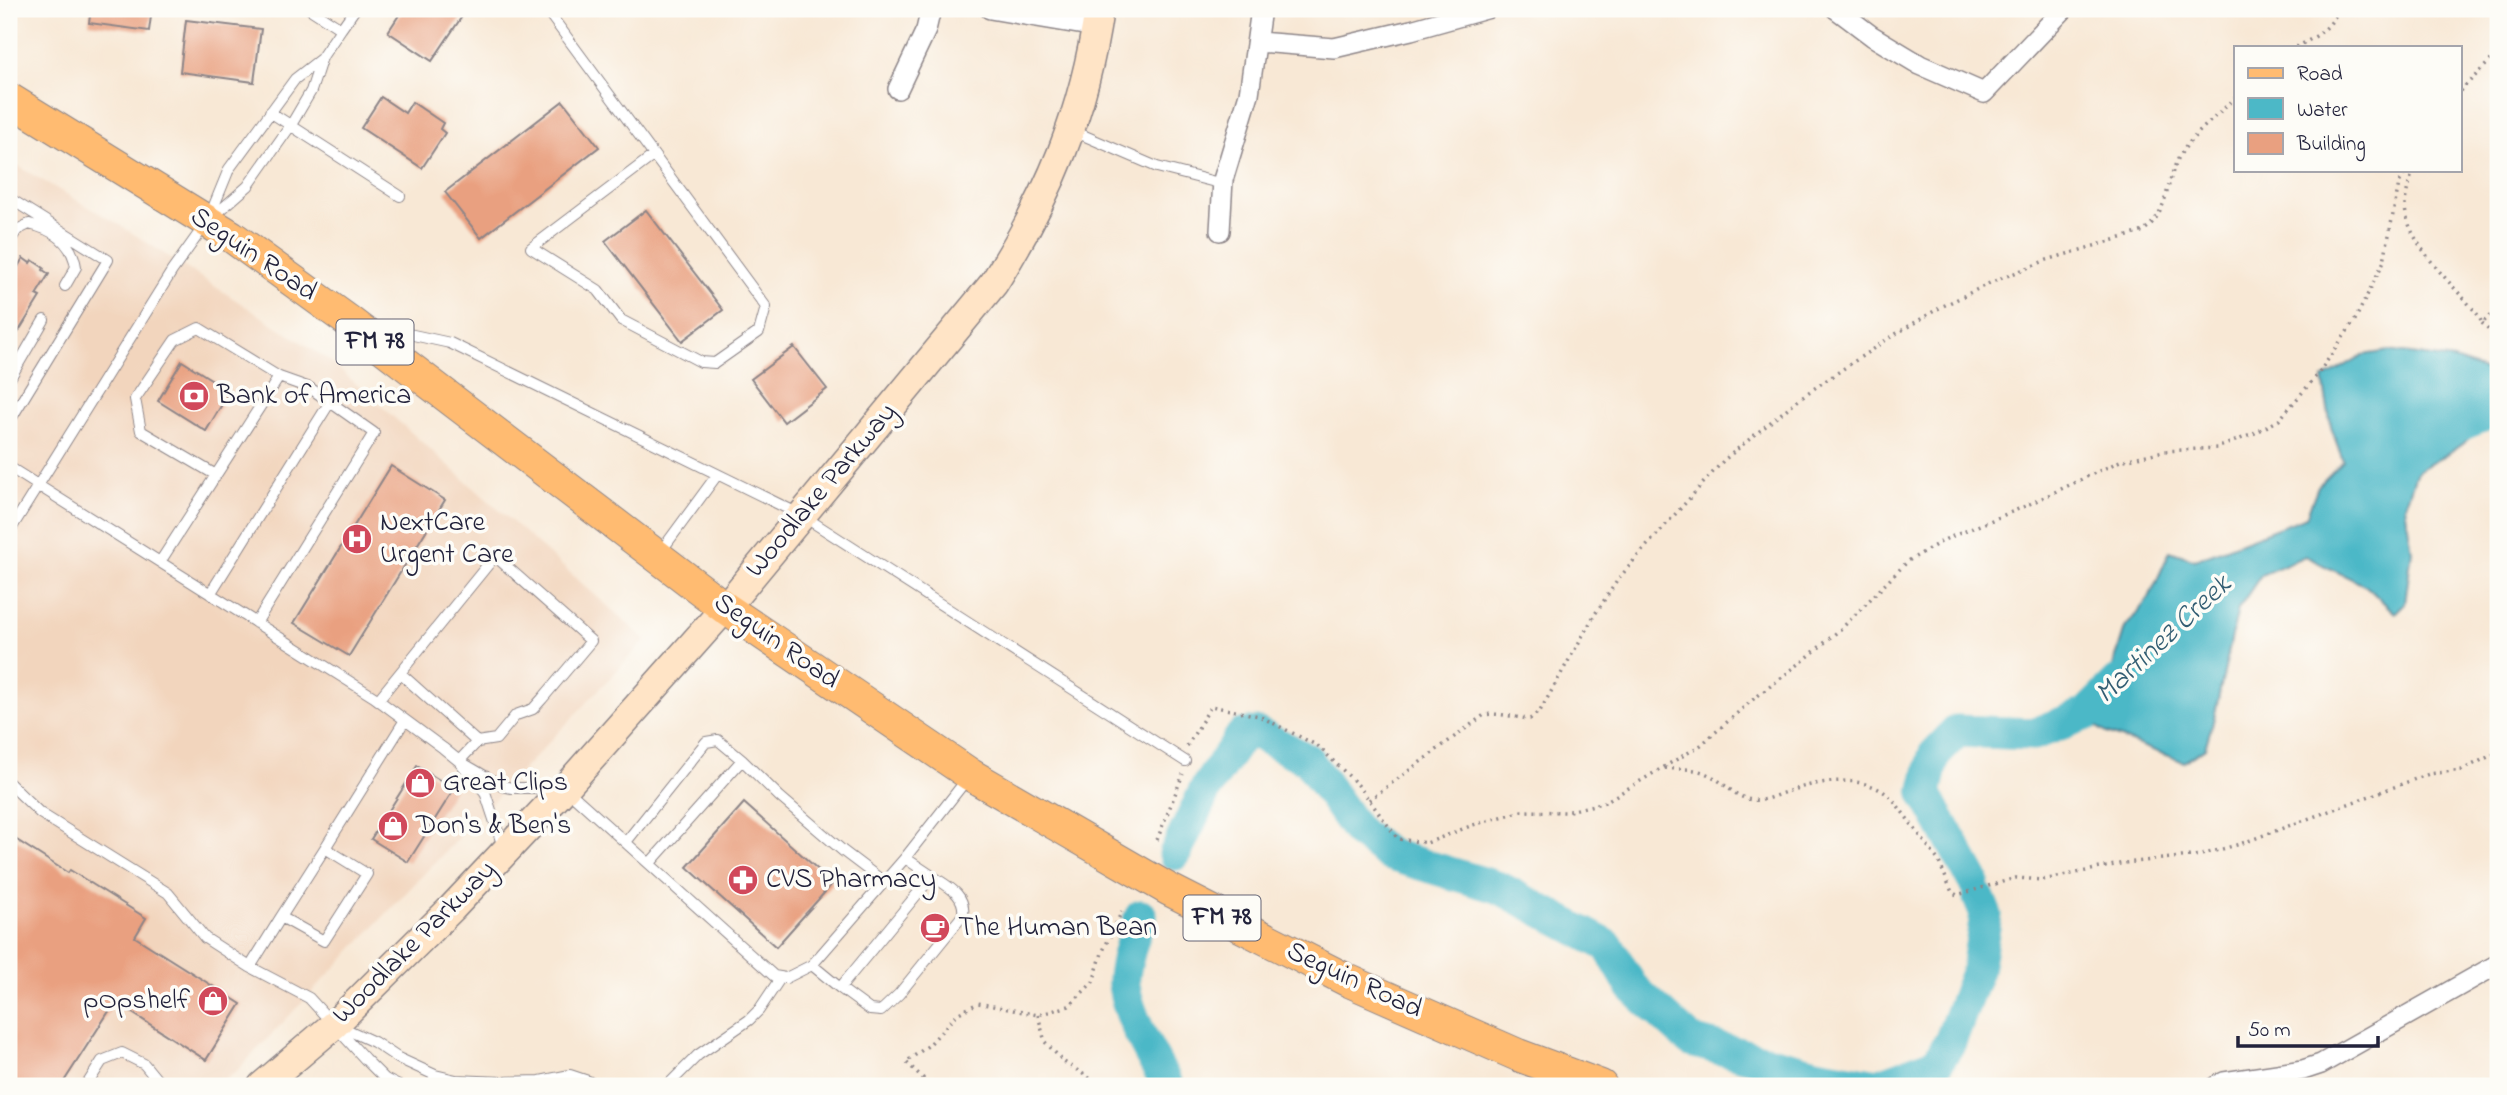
<svg xmlns="http://www.w3.org/2000/svg" width="2507" height="1095" viewBox="0 0 2507 1095" font-family="'Indie Flower',sans-serif">
<rect width="100%" height="100%" fill="#fdfcf7"/>
<filter id="ink" filterUnits="userSpaceOnUse"><feTurbulence type="fractalNoise" baseFrequency=".0143" numOctaves="2"/><feDisplacementMap in="SourceGraphic" scale="14" xChannelSelector="R" yChannelSelector="G"/><feConvolveMatrix kernelMatrix="1 2 1 2 8 2 1 2 1" color-interpolation-filters="sRGB"/></filter>
<filter id="wash" filterUnits="userSpaceOnUse"><feTurbulence type="fractalNoise" baseFrequency=".00686" numOctaves="4" result="noise"/><feDisplacementMap in="SourceGraphic" scale="28" xChannelSelector="R" yChannelSelector="G"/><feGaussianBlur stdDeviation="1.57" result="paint"/><feColorMatrix in="noise" values="0 0 0 0 0 0 0 0 0 0 0 0 0 0 0 0 0 1.4 0 .05"/><feComposite in="paint" operator="in"/></filter>
<g filter="url(#wash)">
<rect width="100%" height="100%" fill="#f8e8d5"/>
<!-- built -->
<path fill="#f2d5bd" d="M9,161l109,63 211,136 317,280 -411,433 -19,13h-207z"/>
<!-- water -->
<path fill="#4cb8c7" stroke="#376d81" stroke-width="2" d="M2389,351l65,9 44,15c0,53 -40,74 -81,96l-12,35 7,45 -7,52 -10,10 -29,-27 -61,-30 -44,19 -23,34 -24,109 -9,30 -21,14 -77,-29 -24,-14 28,-46 14,-45 24,-30 21,-47 25,9 111,-43 12,-31 25,-25 -12,-34 -8,-48 40,-24z"/>
<g fill="none" stroke-linecap="round" stroke-linejoin="round">
<!-- river -->
<path stroke="#4cb8c7" stroke-width="33" d="M2445,431l53,-21
M1175,854l31,-66 36,-53 14,-2 52,27 50,72 32,23 110,33 108,58 24,41 59,54 125,33 62,11 59,-22 13,-21 27,-72 9,-55 -7,-17
M1973,880l-48,-87 9,-38 23,-24 77,3 52,-20 32,-32
M1141,916c-6,13 -19,56 -17,69 5,34 28,72 44,101"/>
</g>
<g id="blocks">
<!-- building -->
<path fill="#e9a080" d="M91,9h61l-3,22 -60,-8z
M403,9h64l-35,52 -44,-29z
M186,20l75,9 -7,53 -74,-10z
M381,97l24,16 7,-11 31,21 -3,6 5,4 -23,35 -61,-40z
M563,101l36,46 -118,91 -36,-46z
M646,210l77,100 -41,31 -77,-100z
M23,258l7,5 2,-3 12,8 -1,2 6,4 -13,21 4,2 -31,50v-65z
M794,347l33,42 -43,33 -33,-43z
M182,361l48,30 -24,40 -48,-30z
M391,466l54,34 -96,156 -55,-33z
M417,766l37,23 -46,73 -37,-23z
M744,803l89,80 -57,64 -89,-80z
M9,835l59,38 2,-3 76,48 -11,19 106,67 -35,56 -91,-58 -54,84h-52z"/>
</g>
</g>
<g filter="url(#ink)">
<use href="#blocks" fill-opacity="0" stroke="#8d8588" stroke-width="2"/>
<g fill="none" stroke-linecap="round" stroke-linejoin="round">
<!-- lane casing -->
<g stroke="#8d8588" stroke-width="12">
<path id="lane" d="M310,9l31,20 14,-20
M546,9l220,298 -7,25 -44,31 -14,-1 -80,-42 -23,-30 -67,-42 123,-93
M270,112l130,84
M1071,130l86,37 66,17
M9,198l99,62 -99,162
M209,218l20,-49 66,-90 27,-21
M9,242l8,-12 12,-6c23,5 43,17 47,43l-11,19
M372,326l78,17 353,173 382,245
M9,380l35,-60
M9,467l365,230 69,51 16,13 26,31 18,55
M216,475l-75,-44 -6,-32 40,-59 24,-12 80,49
M9,532l163,-261 35,-49 41,-36 43,-61 20,-34 11,-34 19,-28
M659,554l58,-79
M160,562l119,-185 31,11 64,45 -118,190
M210,594l120,-192
M400,673l77,69
M378,700l117,-144 96,85 -49,58 -9,10 -17,6 -20,24 -19,3 -18,19
M459,761l43,25 10,2h53l209,188 12,2 26,-13 93,-107 62,-79
M9,783l31,30 128,80 37,45 45,29 59,31 56,61 20,20 14,7
M626,842l80,-100 12,-2 24,20
M650,863l92,-103 38,37 63,54 41,31
M281,917l44,-69
M812,965l28,23 92,-112 -27,-18
M250,967l31,-50 43,24 43,-67 -42,-26 80,-128
M840,988l30,22 11,1 18,-17 64,-79c3,-21 -16,-29 -31,-39
M339,1026l35,16 24,16 37,17 21,5 46,2 38,-1 30,-6 18,6 7,5
M86,1086l16,-25 20,-8 22,11 18,22
M432,1086l3,-11
M667,1086l31,-31 51,-35 10,-10 22,-33"/>
</g>
<!-- street casing -->
<g stroke="#8d8588" stroke-width="22">
<path id="street" d="M990,9l106,18
M1836,9l36,27 48,29 64,28 80,-84
M1258,42l76,6 77,-18 75,-21
M898,89l28,-59 5,-21
M1220,231l3,-51 26,-86 12,-85
M2216,1086l8,-4 79,-12 18,-6 177,-100"/>
</g>
<!-- secondary casing -->
<g stroke="#8d8588" stroke-width="31">
<path id="secondary" d="M262,1086l73,-62 117,-116 113,-120 160,-180 269,-325c56,-89 90,-169 105,-274"/>
</g>
<!-- primary casing -->
<g stroke="#8d8588" stroke-width="34">
<path id="primary" d="M9,99l222,137 116,84 378,288 246,167 197,114 179,91 171,75 83,31"/>
</g>
<!-- path -->
<path stroke="#8d8588" stroke-width="3.5" stroke-dasharray="2 5" stroke-linecap="butt" d="M2296,47c20,-10 33,-17 43,-38
M2460,91l38,-38
M2413,170c-3,11 -8,25 -8,37 3,39 50,79 73,108l4,8 16,-13
M2482,323l16,17
M1187,746l24,-40 48,10 59,30 40,39 40,54 29,4 46,-18 49,-14 44,1 39,-10 96,-57 50,-44 52,-40 40,-34 65,-66 38,-22 75,-31 99,-47 44,-10 53,-3 36,-14 26,-14 39,-46 37,-54 29,-59 15,-78 8,-13
M1665,768c15,2 28,-1 42,6 17,7 27,24 46,26 12,2 25,-6 36,-9 33,-11 80,-19 106,11l43,58 14,32 5,3 59,-17 27,2 81,-17 77,-8 39,-11 189,-70 33,-4 36,-18
M1369,800l115,-85c15,-3 31,3 46,4l10,-8 55,-97 22,-33 18,-22 89,-99 76,-62 89,-60 52,-31 51,-25 55,-22 94,-28c30,-18 23,-53 41,-80 13,-19 37,-38 54,-55
M1157,840l26,-66
M1038,1015l7,27 19,20 38,24
M923,1086v-8l-17,-16 23,-17 28,-31 21,-11 60,12 31,-9 24,-24 9,-29 20,-42"/>
<!-- lane -->
<use href="#lane" stroke="#fff" stroke-width="10"/>
<!-- street -->
<use href="#street" stroke="#fff" stroke-width="19"/>
<!-- secondary -->
<use href="#secondary" stroke="#ffe4c6" stroke-width="28"/>
<!-- primary -->
<use href="#primary" stroke="#ffbb71" stroke-width="32"/>
</g>
</g>
<!-- icons -->
<defs>
<g id="bank-disc" transform="scale(1.575)"><circle r="9.5" fill="#d1495b" stroke="#fdfcf7"/><path d="M-6-4H6V4H-6ZM0-2.3a2.3 2.3 0 1 0 0 4.6a2.3 2.3 0 1 0 0-4.6Z" fill="#fff"/></g>
<g id="hospital-disc" transform="scale(1.575)"><circle r="9.5" fill="#d1495b" stroke="#fdfcf7"/><path d="M-5-5h3v3.5h4V-5h3V5h-3V1.5h-4V5h-3Z" fill="#fff"/></g>
<g id="shop-disc" transform="scale(1.575)"><circle r="9.5" fill="#d1495b" stroke="#fdfcf7"/><path d="M-5-2.5h2.3a2.7 3.5 0 0 1 5.4 0H5L5.5 6h-11ZM-1.5-2.5h3a1.5 2.3 0 0 0-3 0Z" fill="#fff"/></g>
<g id="pharmacy-disc" transform="scale(1.575)"><circle r="9.5" fill="#d1495b" stroke="#fdfcf7"/><path d="M-2-6h4v4h4v4h-4v4h-4v-4h-4v-4h4Z" fill="#fff"/></g>
<g id="cafe-disc" transform="scale(1.575)"><circle r="9.5" fill="#d1495b" stroke="#fdfcf7"/><path d="M-5.5-4.5H6V0H3Q3 3.5 0 3.5H-2.5Q-5.5 3.5-5.5 0ZM3-3.2v2h1.7v-2ZM-6 4.5H4V6H-6Z" fill="#fff"/></g>
</defs>
<g fill-rule="evenodd">
<use href="#bank-disc" x="194" y="396"/>
<use href="#hospital-disc" x="357" y="539"/>
<use href="#shop-disc" x="420" y="783"/>
<use href="#shop-disc" x="393" y="826"/>
<use href="#pharmacy-disc" x="743" y="880"/>
<use href="#cafe-disc" x="935" y="928"/>
<use href="#shop-disc" x="213" y="1001"/>
</g>
<g text-anchor="middle" dominant-baseline="central" stroke-width="7" stroke-linejoin="round" paint-order="stroke">
<!-- shield labels -->
<g fill="#fdfcf7" stroke="#646373" stroke-width="2">
<rect x="336.5" y="319.5" width="77" height="45" rx="5"/>
<rect x="1183.5" y="895.5" width="77" height="45" rx="5"/>
</g>
<g font-size="26" font-weight="bold" fill="#22223b">
<text x="375" y="342">FM 78</text>
<text x="1222" y="918">FM 78</text>
</g>
<!-- street labels -->
<g font-size="28" fill="#22223b" stroke="#fdfcf7">
<text transform="translate(253 255) rotate(34)">Seguin Road</text>
<text transform="translate(822 491) rotate(-50)">Woodlake Parkway</text>
<text transform="translate(776 642) rotate(35)">Seguin Road</text>
<text transform="translate(415 943) rotate(-45)">Woodlake Parkway</text>
<text transform="translate(1354 981) rotate(25)">Seguin Road</text>
</g>
<!-- poi labels -->
<g font-size="28" fill="#22223b" stroke="#fdfcf7" text-anchor="start">
<text x="217" y="396">Bank of America</text>
<text x="380" y="523">NextCare<tspan x="380" dy="32">Urgent Care</tspan></text>
<text x="443" y="783">Great Clips</text>
<text x="416" y="826">Don's &amp; Ben's</text>
<text x="766" y="880">CVS Pharmacy</text>
<text x="958" y="928">The Human Bean</text>
<text x="190" y="1001" text-anchor="end">pOpshelf</text>
</g>
<!-- water labels -->
<g font-size="30" font-style="italic" fill="#335e73" stroke="#fdfcf7">
<text transform="translate(2164 640) rotate(-43)">Martinez Creek</text>
</g>
</g>
<!-- margin -->
<rect width="2507" height="1095" fill="none" stroke="#fdfcf7" stroke-width="35"/>
<!-- legend -->
<rect x="2234" y="46" width="228" height="126" fill="#fdfcf7" stroke="#a5a5ac" stroke-width="2"/>
<rect x="2248" y="68" width="35" height="10" fill="#ffbb71" stroke="#a5a5ac" stroke-width="2"/>
<text x="2297" y="80" font-size="21" fill="#22223b">Road</text>
<rect x="2248" y="98" width="35" height="21" fill="#4cb8c7" stroke="#a5a5ac" stroke-width="2"/>
<text x="2297" y="116" font-size="21" fill="#22223b">Water</text>
<rect x="2248" y="133" width="35" height="21" fill="#e9a080" stroke="#a5a5ac" stroke-width="2"/>
<text x="2297" y="150" font-size="21" fill="#22223b">Building</text>
<!-- scale -->
<path d="M2238 1036v10h140v-10" fill="none" stroke="#22223b" stroke-width="3.5"/>
<text x="2248" y="1036" font-size="21" fill="#22223b" stroke="#fdfcf7" stroke-width="5" paint-order="stroke">50 m</text>
</svg>
